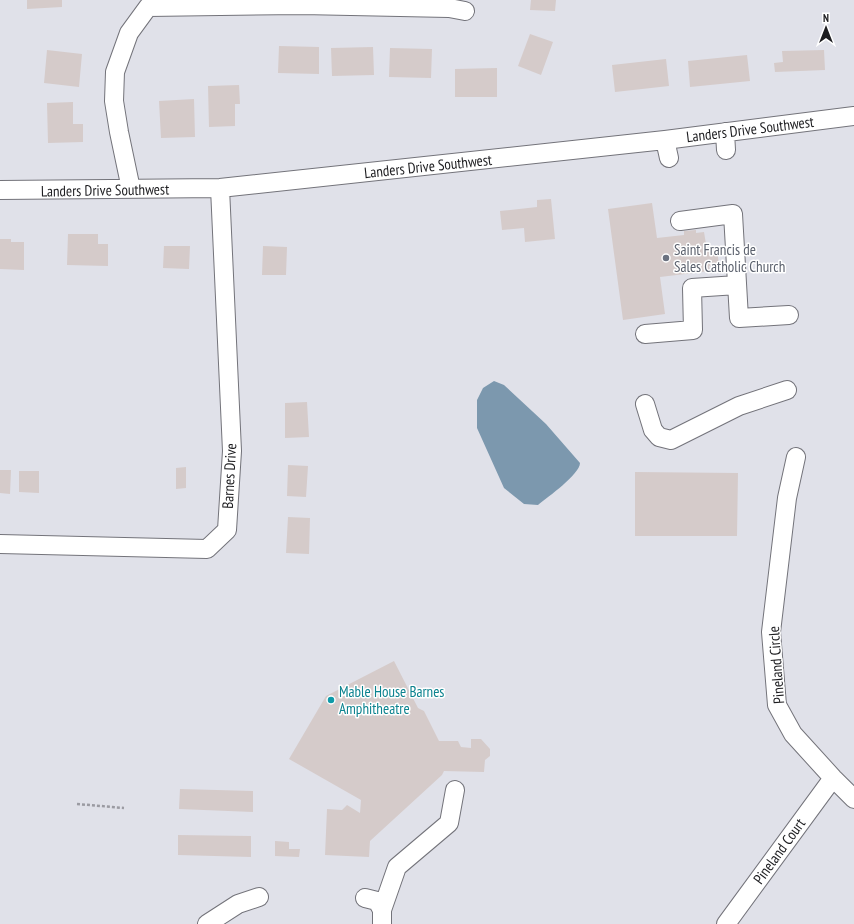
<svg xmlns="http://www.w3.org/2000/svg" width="854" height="924" viewBox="0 0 854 924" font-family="'PT Sans Narrow',sans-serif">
<rect width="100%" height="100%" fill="#e0e1e9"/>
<!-- water -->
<path fill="#7c98ae" d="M494,381l10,4 42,39 34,39c0,11 -32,34 -42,42l-14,-1 -20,-16 -27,-60v-28l6,-12z"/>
<!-- building -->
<path fill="#d5cbca" d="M27,0h35v7l-35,2z
M531,0h25l-1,11 -25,-1z
M530,34l23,8 -12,33 -23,-9z
M279,46l40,1v27l-41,-1z
M373,47l1,28 -42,1 -1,-28z
M390,48l42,1 -1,29 -42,-1z
M47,50l35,4 -3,33 -35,-4z
M824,50l1,20 -50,2 -1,-9 9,-1 -1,-11z
M747,55l3,26 -60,6 -2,-26z
M666,59l3,27 -54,6 -3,-27z
M497,68v29h-42v-28z
M239,85l1,19h-5v22l-26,1 -1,-41z
M194,99l1,38 -34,1 -2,-37z
M73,102v22h10v18l-35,1 -1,-40z
M551,199l4,40 -30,3 -1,-14 -22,2 -2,-19 37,-4v-7z
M652,203l5,35 27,-3v-4l12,-1v3l8,-1 3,18 10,-1 2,16 -10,1 1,5 -50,6 5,37 -42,6 -15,-111z
M68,234h30v10h10v22l-41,-1z
M0,239h11v3h13v28l-24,-1z
M164,246h26l-1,23 -26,-1z
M263,246l24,1 -1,28h-24z
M307,402l2,35 -24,1v-35z
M288,465l20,1 -2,31 -19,-1z
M186,467v21l-10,1v-21z
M0,470h11l-1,24 -10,-1z
M19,471h20v22l-20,-1z
M635,472l103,1 -1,63h-102z
M288,517l22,1 -1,36 -23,-1z
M394,661l24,47 6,3 15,30h19l3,6 10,1v-9h10l9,10v7l-5,4 -1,12 -40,-1 -2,4 -72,66 -1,16 -44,-2 2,-46 15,1 5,-5 13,8 1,-13 -72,-41 37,-63z
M180,789l73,2v21l-74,-3z
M178,835l73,1v21l-73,-2z
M275,841l14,1v7h11l-1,8 -24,-1z"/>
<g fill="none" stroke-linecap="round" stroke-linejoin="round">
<!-- minor casing -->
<g stroke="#73737a" stroke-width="20">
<path id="minor" d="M725,132l1,18
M665,140l4,18
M131,189l-12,-57 -5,-31 1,-29 14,-39 19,-26 154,-2 147,3 16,3
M0,190l220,-2 445,-48 189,-24
M680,221l53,-7 6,104 50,-3
M645,334l48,-4 -1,-42 45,-3
M645,404l8,26 6,7 12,3 68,-34 48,-16
M796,457l-9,41 -16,134 6,73 16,29 40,44 21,21
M0,544l207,5 20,-19 5,-79 -12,-263
M365,898l12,3 5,9v14
M382,910l15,-43 52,-44 6,-33
M207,924l31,-20 21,-7
M726,924l107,-146"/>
</g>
<!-- path -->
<path stroke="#9b9ba2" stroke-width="2.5" stroke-dasharray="3 2" stroke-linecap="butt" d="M77,804l47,4"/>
<!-- minor -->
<use href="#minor" stroke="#fff" stroke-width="18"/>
</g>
<!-- markers -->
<circle fill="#6b7280" stroke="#fff" stroke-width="1.5" cx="666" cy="258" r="4"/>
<circle fill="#0f9aa8" stroke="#fff" stroke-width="1.5" cx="331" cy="700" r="4"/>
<g text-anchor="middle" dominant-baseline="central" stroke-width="3" stroke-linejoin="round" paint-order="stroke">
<!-- street labels -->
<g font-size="15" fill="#1d1d20" stroke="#fff">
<text transform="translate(750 129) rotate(-7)">Landers Drive Southwest</text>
<text transform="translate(428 166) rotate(-6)">Landers Drive Southwest</text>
<text transform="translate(105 190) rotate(-1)">Landers Drive Southwest</text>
<text transform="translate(229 476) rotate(-87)">Barnes Drive</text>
<text transform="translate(776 665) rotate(-94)">Pineland Circle</text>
<text transform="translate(779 851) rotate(-54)">Pineland Court</text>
</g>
<!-- worship labels -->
<g font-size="15" fill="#5b616d" stroke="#fff" text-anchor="start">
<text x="674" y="249">Saint Francis de<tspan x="674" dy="17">Sales Catholic Church</tspan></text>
</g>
<!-- culture labels -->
<g font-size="15" fill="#0d838f" stroke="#fff" text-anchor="start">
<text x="339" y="691">Mable House Barnes<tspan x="339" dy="17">Amphitheatre</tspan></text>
</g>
</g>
<!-- north arrow -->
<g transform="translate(826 28)" stroke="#ffffff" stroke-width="3" paint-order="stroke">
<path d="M0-3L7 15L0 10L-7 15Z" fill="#1d1d20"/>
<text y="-6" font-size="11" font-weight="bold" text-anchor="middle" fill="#1d1d20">N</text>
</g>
</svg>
